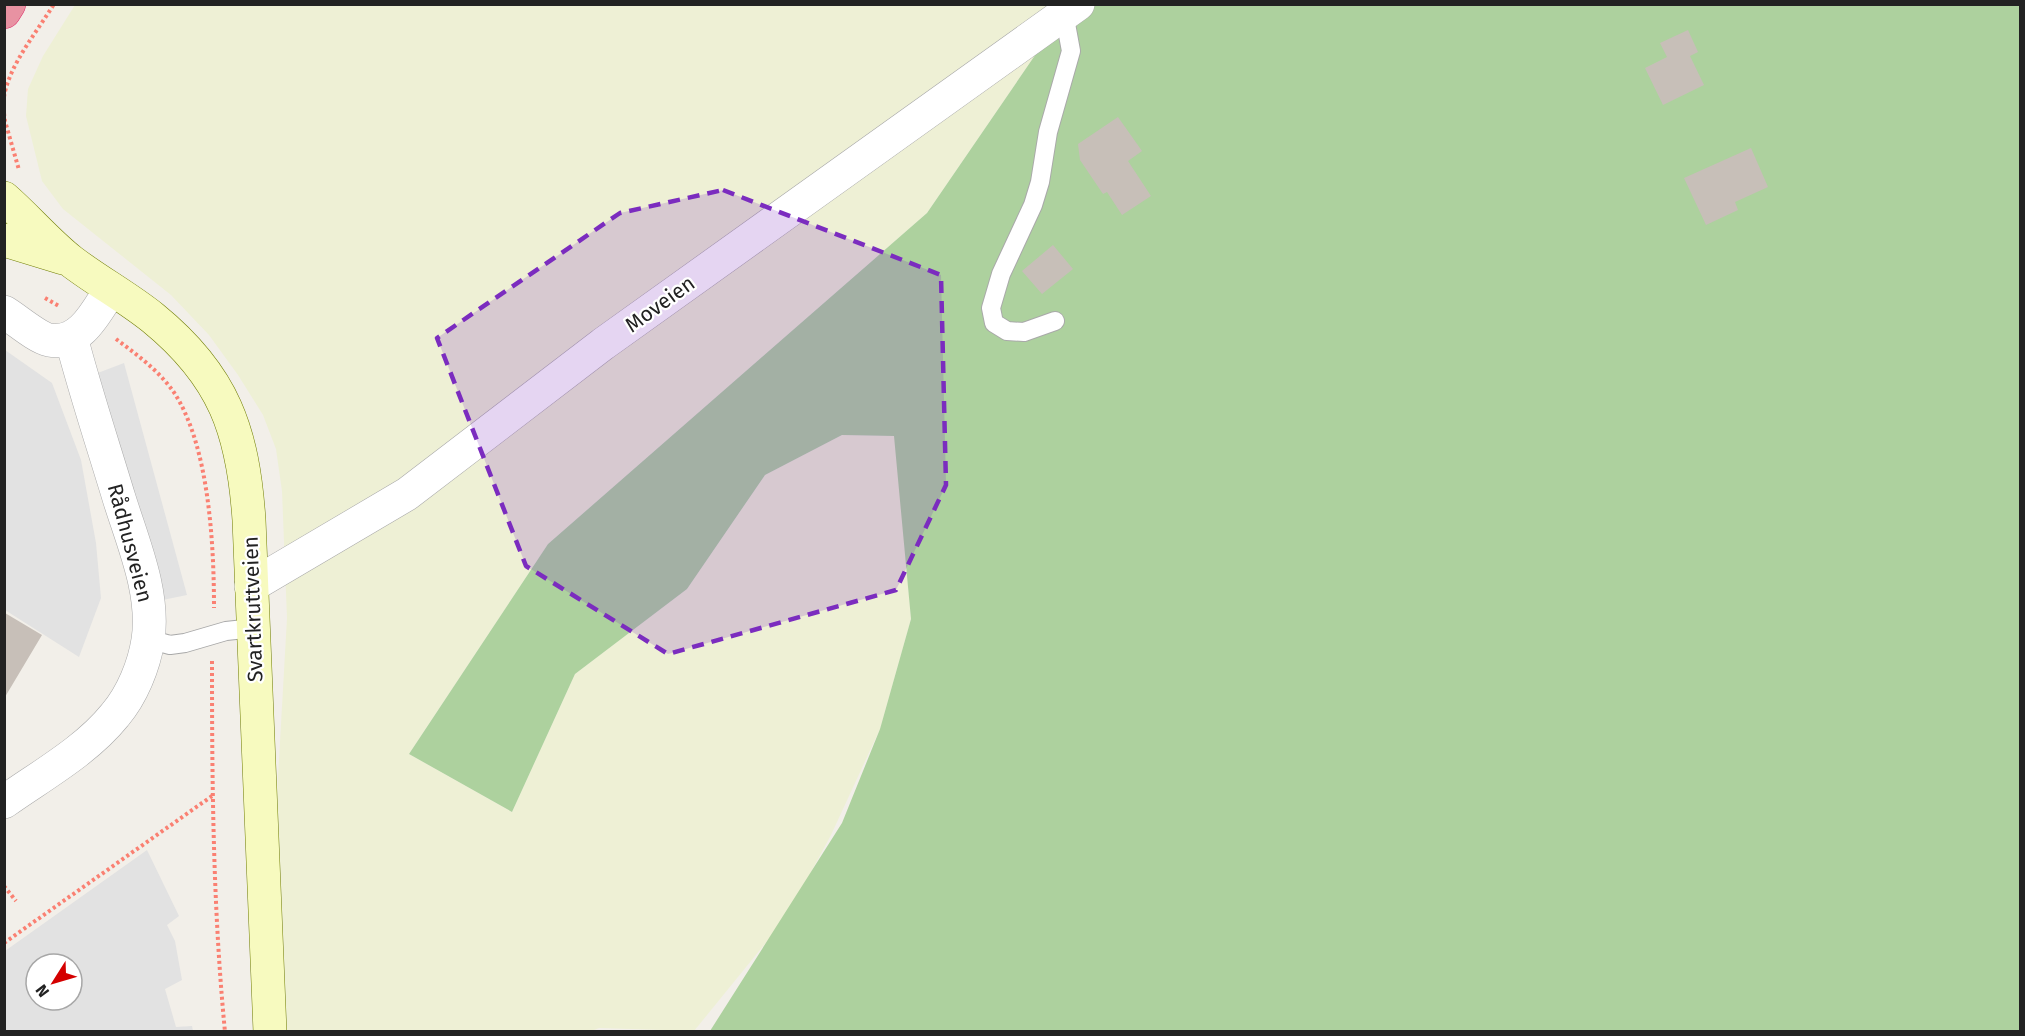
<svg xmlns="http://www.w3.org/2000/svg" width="2025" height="1036" viewBox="0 0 2025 1036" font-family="'Fira Sans',sans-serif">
<rect width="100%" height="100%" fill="#f2efe9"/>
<!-- farmland -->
<path fill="#eef0d5" d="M75,5h1004l-15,8 -137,200 -379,331 -139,210 103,58 63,-138 112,-85 78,-114 77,-40 53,1 16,183 -31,110 -49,106 -45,83 -92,113 -95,-3 -10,4 -303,-1 -9,-236 10,-177 -5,-127 -6,-42 -13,-34 -25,-40 -29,-40 -38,-40 -108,-86 -21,-28 -16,-65 2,-27 15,-33z"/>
<!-- forest -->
<path fill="#add19e" d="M1079,5h941v1026h-1310l132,-208 38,-94 31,-110 -17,-183 -52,-1 -77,40 -78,114 -112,85 -63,138 -103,-58 139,-210 379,-331 137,-200z"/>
<!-- parking -->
<path fill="#e2e2e2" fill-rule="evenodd" d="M5,350l47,33 29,77 15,83 5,55 -22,59 -74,-47z
M124,363l63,232 -39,8 -66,-224z
M147,850l32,66 -12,9 8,16 7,39 -17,9 11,38 16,-1 1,5h-188v-80zM36,964h36v36h-36z"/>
<!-- building -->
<path fill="#c7bfb8" d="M1688,30l10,22 -8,4 14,29 -41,20 -18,-37 22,-11 -7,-14z
M1118,117l24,34 -14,10 23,35 -29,19 -15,-23 -4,2 -23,-34 -2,-16z
M1751,148l17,39 -33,15 3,8 -32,15 -22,-47z
M1053,245l20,24 -31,25 -20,-23z
M5,613l37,22 -37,62z"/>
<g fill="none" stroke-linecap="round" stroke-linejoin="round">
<!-- lane casing -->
<g stroke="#a9a9a9" stroke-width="20">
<path id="lane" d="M1055,321l-31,11 -17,-1 -13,-8 -3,-15 10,-34 32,-69 7,-23 8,-50 23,-81 -7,-38
M148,639l22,6 15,-2 41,-12 28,-3"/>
</g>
<!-- street casing -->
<g stroke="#a9a9a9" stroke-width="34">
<path id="street" d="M4,312c12,7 32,25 45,28 32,6 48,-30 62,-51
M251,586l156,-92 196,-150 475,-340
M4,802c38,-27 82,-51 111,-87 17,-20 29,-49 33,-75 7,-47 -15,-97 -29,-142 -16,-53 -34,-107 -48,-161"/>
</g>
<!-- secondary casing -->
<g stroke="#707d05" stroke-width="34">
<path id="secondary" d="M4,198c23,20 43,44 67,63 26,20 56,36 82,57 71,58 90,113 96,202l21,512
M4,240l59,18"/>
</g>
<!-- highway casing -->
<g stroke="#dc2a67" stroke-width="34">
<path id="highway" d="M4,12l5,-8"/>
</g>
<!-- path -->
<path stroke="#fa8072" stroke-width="4" stroke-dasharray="3 3" stroke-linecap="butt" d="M4,97c5,-32 33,-65 50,-93
M4,113l1,8 14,49
M45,298l14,8
M116,339c20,15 42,31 57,52 36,53 41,153 41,217
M212,661c0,123 1,248 13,371
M4,886l12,15
M4,943l208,-147"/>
<!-- lane -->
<use href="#lane" stroke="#fff" stroke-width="18"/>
<!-- street -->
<use href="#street" stroke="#fff" stroke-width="33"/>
<!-- secondary -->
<use href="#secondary" stroke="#f7fabf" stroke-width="33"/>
<!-- highway -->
<use href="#highway" stroke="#e892a2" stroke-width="33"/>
</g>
<!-- marked area -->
<path fill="#7b2cbf" fill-opacity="0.2" stroke="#7b2cbf" stroke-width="4.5" stroke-dasharray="12 8" stroke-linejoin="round" d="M723,190l218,85 5,210 -50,105 -228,64 -142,-88 -89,-228 183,-125z"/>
<g text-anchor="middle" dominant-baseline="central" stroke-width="4.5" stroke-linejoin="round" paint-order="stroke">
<!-- street labels -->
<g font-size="21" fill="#222" stroke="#fff">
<text transform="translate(660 304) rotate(-36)">Moveien</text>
<text transform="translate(130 543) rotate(75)">Rådhusveien</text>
<text transform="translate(253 609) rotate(-92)">Svartkruttveien</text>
</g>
</g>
<!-- border -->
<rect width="2025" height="1036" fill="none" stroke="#222222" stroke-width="12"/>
<!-- north arrow -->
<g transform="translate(54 982) rotate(233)"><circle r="28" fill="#ffffff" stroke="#a7a7a7" stroke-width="1.5"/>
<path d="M0-4.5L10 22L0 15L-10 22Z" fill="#d40000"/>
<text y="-9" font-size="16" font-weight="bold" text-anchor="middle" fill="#222222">N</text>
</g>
</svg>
